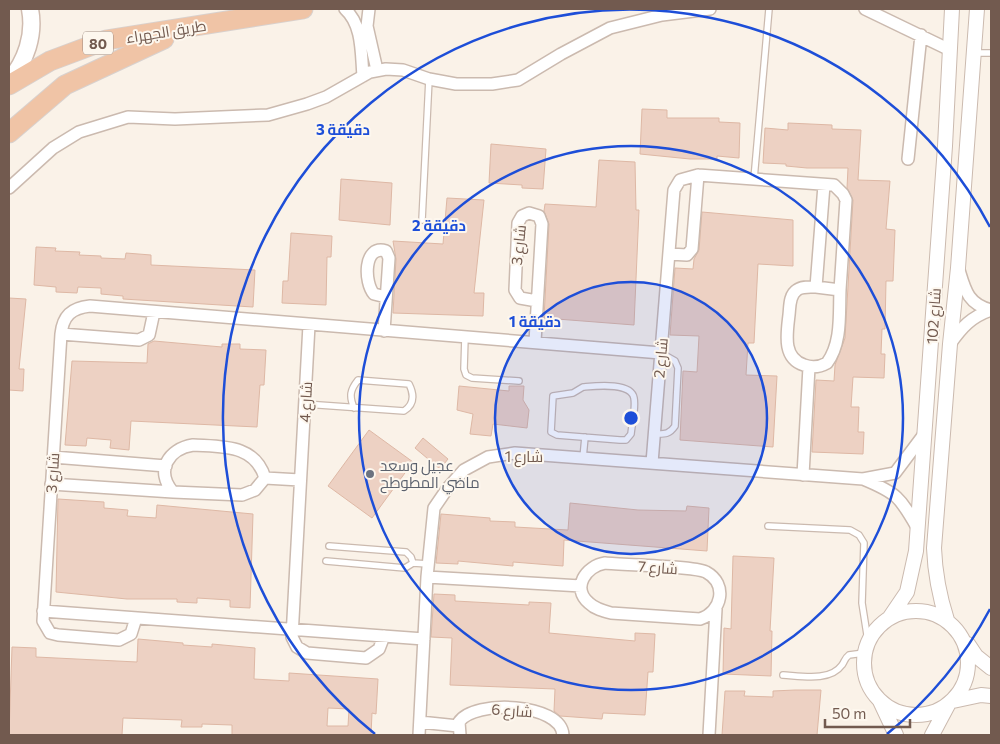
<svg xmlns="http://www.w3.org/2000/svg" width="1000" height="744" viewBox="0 0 1000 744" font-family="Commissioner,Cairo,sans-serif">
<rect width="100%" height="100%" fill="#faf2e8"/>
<!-- building -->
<path fill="#edd1c3" stroke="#deb8a5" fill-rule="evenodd" d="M642,109l25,1v8h52v4l21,1 -1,35 -22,-2v3h-27l-50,-5z
M788,123l44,2v4l29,1 -3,50 32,1 -4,48 9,1 -2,51h-7l-1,48h-3l-1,25h4l-1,24 -31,-1 -2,30h8l-1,25h6l-1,22 -51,-2 4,-72 18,1 1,-16 10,-27 8,-138 -6,-12 1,-20h-41l-21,-2v-2l-23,-1 2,-35 23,2z
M491,144l55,5 -3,40 -21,-1v-3l-33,-2z
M599,160l36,2 1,48h3l-5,115 -90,-7 5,-94 -5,-13 1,-7 51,3z
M341,179l51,4 -2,42 -51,-5z
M447,198l37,2 -10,93h10l-1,23 -90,-3 3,-54 -3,-18 50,3z
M702,212l91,8v46l-35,-2 -4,79h-6l-2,32 31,1 -4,71 -93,-7 3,-69 14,1 2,-36 -29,-1 5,-67 18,1 1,-10 5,-9z
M291,233l41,3 -1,21h-4l-1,48 -44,-2 1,-22h5z
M36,247l20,1 -1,3 25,1 -1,3 22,1v2l24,1 1,-6 25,2v10l104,5 -2,37 -130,-8v-3l-22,-2v-6l-23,-1 -1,6 -21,-1v-5l-22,-2z
M9,298l17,1 -7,70h5l-1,22 -14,-1z
M154,341l68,6v-3h18v5l26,1 -2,35h-4l-3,42 -126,-6 -2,29 -19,-2 1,-8 -24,-2 -1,8 -21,-1 7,-84 75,2 1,-19z
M459,386l50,5v-5h15l-1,14 6,10 -2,18 -34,-4 -2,12 -21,-2 3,-20 -16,-4z
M369,430l44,32 -41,56 -44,-32z
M423,438l25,21 -8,10 -25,-21z
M58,499l46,3v6l24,2 -1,6 29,2 1,-13 96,9 -3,94 -20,-1v-7l-33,-2v5l-20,-1v-3h-50l-71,-7z
M570,503l68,7 48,1 1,-5 22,2 -2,43 -143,-11 -1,26 -50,-4v4l-55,-5v3l-22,-1 5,-49 49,4v3l25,1v5l53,3z
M733,556l41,2 -4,73h2l-1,45 -48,-2 1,-46 7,1z
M434,594l21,1v6l74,4v-3l22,1 -2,30 86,8v-8l20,1 -2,38h-5l-3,43 -42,-2 -1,6 -42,-3 -6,-5 1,-22 -105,-4 2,-47 -21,-1z
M138,639l45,4v2l29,2v-3l43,4 -1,31 35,2v-8l89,6 -2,35 -4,-1 -1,22h-139v-10l-30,-1v3h-21l1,-7 -59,-2 -1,17h-113l3,-88 24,1v9l101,5zM328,708l21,1 -1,17h-21z
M795,690h26l-4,45h-95l3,-44h20l-1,5 29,1v-6z"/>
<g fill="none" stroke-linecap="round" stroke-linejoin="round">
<!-- service casing -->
<g stroke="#cbbaaf" stroke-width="8">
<path id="service" d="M973,53h18
M754,179l15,-170
M422,220l7,-141
M465,337l-1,32 2,6 6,3 47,3
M583,387c13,-1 48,-5 51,11 2,10 -2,25 -3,36l-5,6h-6l-63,-5 -6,-3 2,-36 20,-3z
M305,404l99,7c11,-7 10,-17 5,-27l-51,-4c-8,10 -9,16 -4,28
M655,434c9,0 14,1 20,-8l3,-58 -3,-7 -14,-8
M583,458l2,-21
M768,526l82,4 9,5 5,8 -2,60 6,38
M329,546l77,6 5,5 2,6 15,1
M326,561l79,7 8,-5
M783,675c18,1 47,7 59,-10 3,-4 2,-6 7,-10l15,-2"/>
</g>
<!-- minor casing -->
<g stroke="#cbbaaf" stroke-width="14">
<path id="minor" d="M345,9c18,16 16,45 18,67
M369,9l-2,17 10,44
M865,9l85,41
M908,159l13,-124
M9,188l44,-40 26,-16 49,-15 47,2 93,-4 39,-11 19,-7 44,-25 16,-3 17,1 26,9 27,5h36l26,-4 43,-26 49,-26 52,-13 48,-6
M669,254l18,1 5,-6 6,-74
M959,270c6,20 9,34 32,40
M816,287l24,3c-1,24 2,53 -13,73 -7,4 -15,5 -23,2 -22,-7 -17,-32 -15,-50 1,-8 0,-20 8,-25 5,-4 13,-3 19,-3z
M816,287l8,-102
M309,325l-17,312 5,10 10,6 59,5 13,-9 5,-13
M384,331l5,-73 -3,-7c-23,-7 -22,32 -12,43l12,3
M61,334l78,6 10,-5 5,-23
M535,342l7,-118 -3,-8 -10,-3 -7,3 -4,7 -3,67 5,8 17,3
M950,344c12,-17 21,-27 41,-34
M193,445c29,2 62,-1 72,33l-10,12 -13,5 -69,-3c-18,-21 -5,-43 20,-47z
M53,457l113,9
M652,463l22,-273 6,-10 18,-5 136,10 9,9 3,6 -6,90
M803,475l6,-108
M265,478l35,2
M863,479c34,14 37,18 55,50
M51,484l122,8
M605,563c19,2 88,3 101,9 22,12 16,40 -6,47l-89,-6c-8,-2 -16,-4 -22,-10 -18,-15 -3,-37 16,-40z
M427,577l154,9
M43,611l381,28
M136,618l-5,16 -12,6 -61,-5 -8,-2 -7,-12 18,-287c2,-18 10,-26 29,-28l571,47
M420,722l38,4
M419,735l8,-158 7,-69 13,-19 17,-19 24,-13 27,-4 348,26 32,-6 30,-40
M460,735l-1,-13c15,-23 102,-19 104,13
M709,735l7,-126"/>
</g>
<!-- tertiary casing -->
<g stroke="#cbbaaf" stroke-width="16">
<path id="tertiary" d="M864 663a52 52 0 1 1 104 0a52 52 0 1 1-104 0Z
M890,617l17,-25 9,-41 29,-405 7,-137
M947,620c-8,-25 -12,-47 -13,-72l16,-204 8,-76 19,-259
M968,644l8,12 15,12
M880,701l16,34
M953,701l28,-6 10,1
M932,735l16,-30"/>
</g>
<!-- secondary casing -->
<g stroke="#d0bcb0" stroke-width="19">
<path id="secondary" d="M9,81c17,-20 26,-46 21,-72"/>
</g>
<!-- trunk casing -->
<g stroke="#d8d1ce" stroke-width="21">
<path id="trunk" d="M9,85l41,-24 56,-21 197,-31
M9,133l56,-48 99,-46"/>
</g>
<!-- service -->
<use href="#service" stroke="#fff" stroke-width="5.5"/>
<!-- minor -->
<use href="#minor" stroke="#fff" stroke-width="11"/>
<!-- tertiary -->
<use href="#tertiary" stroke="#fff" stroke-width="14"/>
<!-- secondary -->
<use href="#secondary" stroke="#fff" stroke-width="16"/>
<!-- trunk -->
<use href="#trunk" stroke="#f0c4a6" stroke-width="19"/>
</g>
<!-- distance rings -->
<circle cx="631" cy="418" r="136" fill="#1d4ed8" fill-opacity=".12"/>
<g fill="none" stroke="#1d4ed8" stroke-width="2.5">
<circle cx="631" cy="418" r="136"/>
<circle cx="631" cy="418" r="272"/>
<path d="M990 609A407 407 0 0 1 887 734M375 734A407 407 0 1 1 990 227"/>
</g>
<!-- markers -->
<circle fill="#6b7280" stroke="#fdf7ee" stroke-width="2" cx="370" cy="474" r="5"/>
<g text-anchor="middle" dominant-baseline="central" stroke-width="4" stroke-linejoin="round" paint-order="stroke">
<!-- shield labels -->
<rect fill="#fdf7ee" stroke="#9c897f" stroke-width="1" x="83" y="31.5" width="30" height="23" rx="4"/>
<g font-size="14" font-weight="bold" fill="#725a4f">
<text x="98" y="43">80</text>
</g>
<!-- street labels -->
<g font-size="15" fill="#725a4f" stroke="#fdf7ee">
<text transform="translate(166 31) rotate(-9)">طريق الجهراء</text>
<text transform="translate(518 245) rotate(-84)">شارع 3</text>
<text transform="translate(933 316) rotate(-86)">شارع 102</text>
<text transform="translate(660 358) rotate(-85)">شارع 2</text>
<text transform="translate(305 402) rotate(-87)">شارع 4</text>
<text x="524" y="456">شارع 1</text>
<text transform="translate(52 473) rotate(-86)">شارع 3</text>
<text transform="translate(658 567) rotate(4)">شارع 7</text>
<text transform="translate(512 710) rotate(4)">شارع 6</text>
</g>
<!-- worship labels -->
<g font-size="15" fill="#5b616d" stroke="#fdf7ee" text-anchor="start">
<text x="380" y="465">عجيل وسعد<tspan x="380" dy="17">ماضي المطوطح</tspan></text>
</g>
</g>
<circle cx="631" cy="418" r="8" fill="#1d4ed8" stroke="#fdf7ee" stroke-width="2.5"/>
<g font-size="15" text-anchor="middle" font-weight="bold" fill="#1d4ed8" stroke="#fdf7ee" stroke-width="4" stroke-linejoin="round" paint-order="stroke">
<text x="343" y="135">3 دقيقة</text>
<text x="439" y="231">2 دقيقة</text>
<text x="535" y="327">1 دقيقة</text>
</g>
<!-- border -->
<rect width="1000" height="744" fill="none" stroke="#725a4f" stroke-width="20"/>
<!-- scale -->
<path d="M825 719v8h85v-8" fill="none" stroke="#725a4f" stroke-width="2.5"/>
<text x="832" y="719" font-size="15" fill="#725a4f" stroke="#fdf7ee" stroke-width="4" paint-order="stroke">50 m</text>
</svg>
